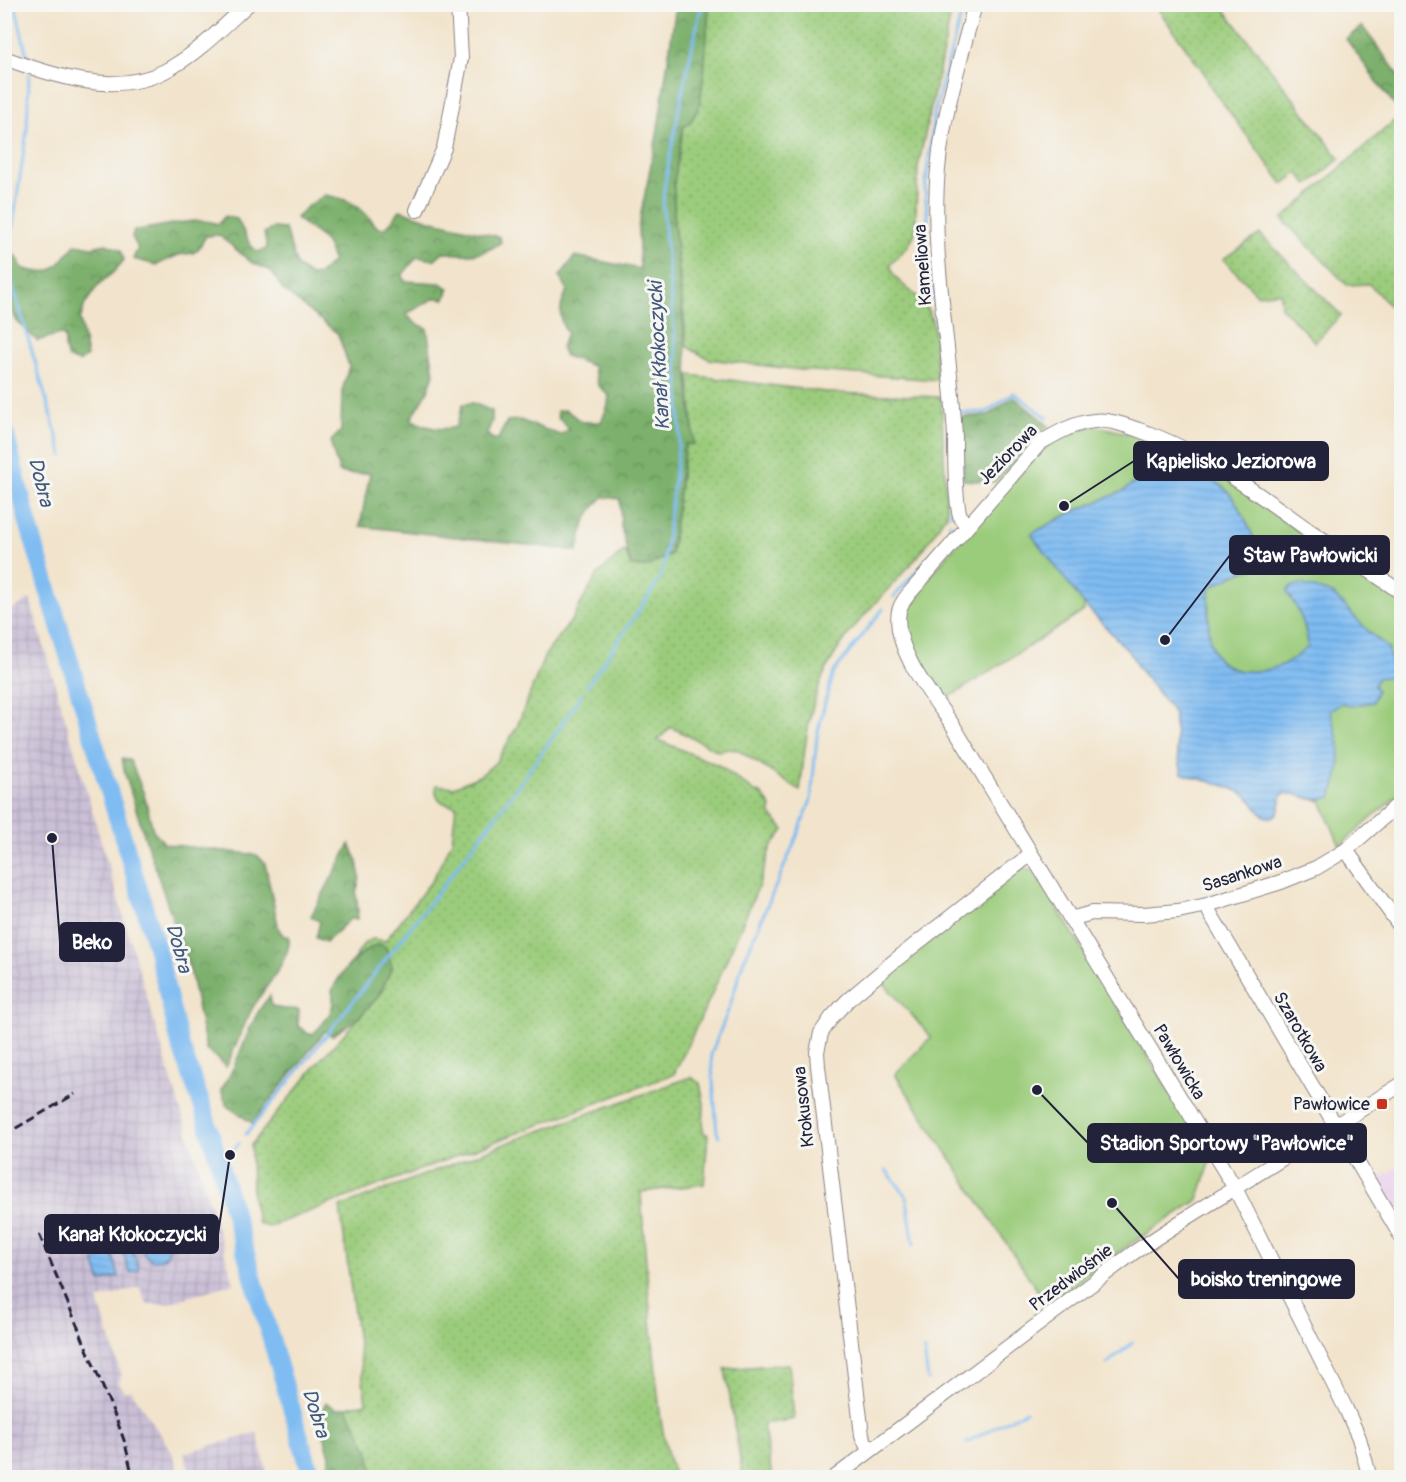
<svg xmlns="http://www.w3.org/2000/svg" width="1406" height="1482" viewBox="0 0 1406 1482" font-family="Pangolin,sans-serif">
<defs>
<pattern id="industrial-grid" width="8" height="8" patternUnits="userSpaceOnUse" patternTransform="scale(1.5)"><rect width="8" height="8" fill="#cabfd6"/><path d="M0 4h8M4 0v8" fill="none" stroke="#ada4b9"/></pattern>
<pattern id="grass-dots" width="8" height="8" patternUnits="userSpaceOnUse" patternTransform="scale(1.5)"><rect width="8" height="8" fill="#9bcc7c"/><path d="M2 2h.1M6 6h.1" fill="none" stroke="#85af6c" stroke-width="1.8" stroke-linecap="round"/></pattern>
<pattern id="forest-crowns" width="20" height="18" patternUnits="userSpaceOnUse" patternTransform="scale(1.5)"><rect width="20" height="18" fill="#7cb06c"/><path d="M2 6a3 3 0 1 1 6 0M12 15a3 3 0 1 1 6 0" fill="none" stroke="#658f5a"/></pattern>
<pattern id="water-rules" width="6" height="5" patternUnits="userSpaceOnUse" patternTransform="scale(1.5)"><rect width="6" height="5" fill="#7fbcf2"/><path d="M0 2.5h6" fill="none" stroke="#6da1d0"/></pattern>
</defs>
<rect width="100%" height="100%" fill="#f6f6f2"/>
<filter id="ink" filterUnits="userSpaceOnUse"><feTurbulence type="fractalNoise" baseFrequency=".0167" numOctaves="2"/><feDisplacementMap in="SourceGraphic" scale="12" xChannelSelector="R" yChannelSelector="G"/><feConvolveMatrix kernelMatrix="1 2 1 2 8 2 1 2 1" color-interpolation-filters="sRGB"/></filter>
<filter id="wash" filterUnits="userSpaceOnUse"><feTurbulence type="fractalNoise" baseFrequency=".008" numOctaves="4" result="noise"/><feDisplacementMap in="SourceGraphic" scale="24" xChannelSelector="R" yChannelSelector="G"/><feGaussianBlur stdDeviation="1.35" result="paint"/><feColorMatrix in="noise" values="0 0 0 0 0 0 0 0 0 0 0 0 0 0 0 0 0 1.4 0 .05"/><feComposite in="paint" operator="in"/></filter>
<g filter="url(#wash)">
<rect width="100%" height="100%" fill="#f2e4cc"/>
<!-- built -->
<path fill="#ead1ec" d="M1401,1165v63l-25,-47z"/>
<!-- industrial -->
<path fill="url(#industrial-grid)" d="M30,599l136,463 68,221 -69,21h-18l-7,-17 -42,13 23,75 -2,9 5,8 7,-2 41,62 8,25h-175l-1,-863z
M257,1433l11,44h-76l-8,-24z"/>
<!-- grass -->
<path fill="url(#grass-dots)" stroke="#5e775c" stroke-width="1.5" d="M709,5h244l-35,162 -3,66 -7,13 -18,19c3,19 30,28 38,45 9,17 8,51 9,70l-136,-10 -92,-11 -22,-12 -13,-126v-39l9,-54 8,-7 8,-14 5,-33z
M1155,5h66l119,154 -32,26 -10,-12 -15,11 -73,-98 -5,-12z
M1401,115v203l-32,-34 -22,1 -65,-66z
M1260,234l81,81 -26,27 -34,-35 -1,-15 -22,3 -35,-36z
M689,375l145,18 107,4 6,119 -4,3c-10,16 -19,32 -32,45 -34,39 -78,77 -94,128 -11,32 -13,67 -17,99l-62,-41 -11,-1 -7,3 -49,-25 -13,13 62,26 35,26 6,1 10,14 -1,6 14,17 -14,19 -11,36 -48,111 -37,78 -406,153 -10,-4 -6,-25 -1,-53 71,-87 57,-62 13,-29 -25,-17 -15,12 13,-20 8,-3 12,2 4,-5 44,-57 19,-38 4,-35c-14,-2 -22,-6 -20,-21l18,2 27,-12 15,-13 21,-35 28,-72 26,-34 27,-47 27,-24 6,16 15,1 25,-13 14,-110h9z
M691,1077l9,6 4,21 -1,28 5,3 -4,49 -63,8c3,54 8,107 13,160 4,40 6,85 20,122l-4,4 -299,-1c5,-22 -15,-50 -25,-70l20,-4 -26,-196 183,-70z
M789,1364l5,55 -31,5 9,53h-29l-18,-108z"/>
<!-- forest -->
<path fill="url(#forest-crowns)" stroke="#4f6954" stroke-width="1.5" d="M676,5h33l-5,69 -5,33 -8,14 -8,7 -9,54v39l20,223h-9l-14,110 -25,13 -15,-1 -10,-39 -1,-28 -17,-2c-18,18 -21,30 -25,54l-218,-25 10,-53 -20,1 -11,-2c-2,-12 -8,-20 -8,-31l10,-10 1,-40 7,-25 -11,-32 -55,-44 -12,-19 -20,-9 -32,-27 -13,1 -8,14 -5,3 -15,2 -21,10 -24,-6 5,-11 -6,-11 2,-7c24,-1 63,-15 84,-6l7,-8 12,3 13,25 7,8 10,-3 -3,-16 9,-5 12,1 12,37 14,10 9,-2 13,-13c-7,-27 -17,-26 -37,-43l12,-12 17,-11c29,5 35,11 53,33h8l14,-18 30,10 70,17 1,5c-16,14 -38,14 -58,10l-9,8 -17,-3 -14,17 1,7 36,2 9,5 -4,11 -10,-1 -29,16 9,9 12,5 7,46 -7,19 -16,26c14,9 29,12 45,8l7,-23 10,-1 19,8v10l-5,13 6,5h5l9,-18 13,-1 40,15 9,-6 -11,-11 -1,-7 9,-1 16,12h19l7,-17 1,-9 -11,-11 -5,-19 -28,-10 -4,-9 6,-14c-10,-15 -7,-27 0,-43l-7,-14 15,-20 65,13 -2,-41 19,-93z
M1362,26l39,52v27l-4,4 -51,-70z
M76,244l16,3 14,-3 15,6 3,10 -10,12 -15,12 -14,20 -5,16 7,36 -8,6 -11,-4 -3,-10v-11l-5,-3 -23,7 -20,-20 -12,-24 1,-48 12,9 4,10c32,11 34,-2 54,-24z
M1014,397l35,29 -14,11 -6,11 -34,34 -32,-2 -2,-63 27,-2z
M122,759l8,1 14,34 9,36 12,14 92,11 8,8 14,67 6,7 4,-1c4,22 -28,55 -38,75 -9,18 -16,38 -25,56l-20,-18 -16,-79 -44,-129 -21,-67z
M350,844l7,16 3,17 -4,17 2,16 -1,9h-7l-24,23 -10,-4 4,-16 -9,-6z
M378,944l8,3 6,20 -13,29 -22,23 -25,17 -7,-5 -73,92 -25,-17 -6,-16c20,-28 25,-68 49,-94v8c11,8 17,3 29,6l-1,16 11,8h4c12,-12 24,-25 19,-43 9,-21 25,-36 46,-47z
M326,1403l11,6 9,-2c10,20 30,48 25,70h-54l-2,-8 13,-3 2,-10 -12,-42z"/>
<!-- green -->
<path fill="#9bcc7c" stroke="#5e775c" stroke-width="1.5" d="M1093,426c43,6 83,24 121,45l187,133v188l-61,54 -19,-45c-14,-1 -26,-10 -39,-7 -2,8 -1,21 -11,23 -12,2 -17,-18 -27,-23 -19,-11 -42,-13 -62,-21l-5,-23 -3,-37 -36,-46 -7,-13 -47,-51v8l-142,91 -29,-47 -9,-29 3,-22 79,-95 67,-70z
M1022,867l14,6 175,287 -13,40 -83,54 -68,51 -152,-231 36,-37 -51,-58z"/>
<!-- water -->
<path fill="url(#water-rules)" stroke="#506f96" stroke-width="1.5" d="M1170,466c20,6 46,11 60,28 15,18 21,43 34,63l-9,11 -19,6 -23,12 -4,4c0,17 -3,51 7,66 14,22 54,17 74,5 6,-4 12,-9 18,-14 -1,-20 -10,-39 -21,-55l3,-5 11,-3 32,10 37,39 18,15 6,28 -16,2 -4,7 3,5 -4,12 -23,4 -8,-3 -12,8c11,33 15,53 1,86 -23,8 -30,-7 -49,-3 -2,8 -1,21 -11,23 -12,2 -17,-18 -27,-23 -19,-11 -42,-13 -62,-21l-5,-23 -3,-37 -36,-46 -7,-13 -48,-51 -52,-69 39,-21 53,-22 19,-14z
M142 1246a14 14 0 1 1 28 0a14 14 0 1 1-28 0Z
M128,1237l11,33 -9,3 -11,-33z
M109,1243l10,33 -18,6 -7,-21 18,-6 -8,2 -4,-12z"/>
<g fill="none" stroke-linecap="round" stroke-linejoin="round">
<!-- stream -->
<path stroke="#7fbcf2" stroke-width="3" d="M15,4l12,52
M29,74l-2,56 -17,114 1,36 52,176
M942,365l-8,-68 -7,-39 -2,-14 3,-24 -3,-30 9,-76 30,-110
M958,413l28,-1 28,-19 34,25
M951,503v11
M894,597l53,-61 3,-6v-7
M587,686l59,-86 13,-21 4,-10 17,-135 -1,-49 -16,-178 1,-19 21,-109 17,-75
M246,1134c60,-72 118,-146 175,-220 56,-72 111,-144 161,-220
M719,1136l-2,-3 -6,-79 19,-48 12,-41 56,-131 13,-34 6,-64 8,-34 9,-30 49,-63
M218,1165l12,-10 9,-12
M886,1170l19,24 2,7 7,44
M924,1350l4,30
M1107,1364l25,-21
M967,1442l59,-31"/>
<!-- river -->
<path stroke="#7fbcf2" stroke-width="18" d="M4,429l24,94 128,423 24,98 23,64 109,370"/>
</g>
</g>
<g filter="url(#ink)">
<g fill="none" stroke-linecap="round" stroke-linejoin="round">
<!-- minor casing -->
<g stroke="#8a8384" stroke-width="16">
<path id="minor" d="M4,58c50,18 111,39 161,13 32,-17 57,-43 83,-67
M417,210l27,-62 6,-31 11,-59 -3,-54
M967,525c-2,-2 -5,-5 -6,-7 -6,-11 -6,-66 -6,-81 -4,-87 -25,-182 -17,-268 5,-56 23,-111 37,-165
M1346,850l56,79
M1207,905l3,8 192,325
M1070,919l22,-6 52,1 34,-3 29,-6 74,-23 35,-14 30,-18 56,-49
M869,1451l-7,-16 -44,-369 -1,-14 4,-19 11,-16 16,-17 45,-38 138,-108
M834,1478l299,-225 49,-32 220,-137
M1370,1478l-11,-40 -13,-29 -111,-221 -283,-464c-20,-28 -60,-76 -53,-113 2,-9 9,-16 15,-23l126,-145c17,-10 34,-20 54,-22 15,-2 30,4 45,9 62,21 115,61 168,99 32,21 63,42 95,64"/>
</g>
<!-- minor -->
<use href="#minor" stroke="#fff" stroke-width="14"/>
<!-- rail -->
<path stroke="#22223b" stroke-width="3" stroke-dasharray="9 4.5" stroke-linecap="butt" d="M4,1135l71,-41
M39,1234l78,187 8,22 8,35"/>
</g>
</g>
<!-- markers -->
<rect fill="#c8321e" stroke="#f6f6f2" stroke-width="2" x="1376" y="1098" width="12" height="12" rx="3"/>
<g text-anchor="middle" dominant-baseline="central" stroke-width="6" stroke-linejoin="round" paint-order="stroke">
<!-- street labels -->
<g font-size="18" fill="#22223b" stroke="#f6f6f2">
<text transform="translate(923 265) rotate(-94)">Kameliowa</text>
<text transform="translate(1008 455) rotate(-46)">Jeziorowa</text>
<text transform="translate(1242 874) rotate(-18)">Sasankowa</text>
<text transform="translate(1300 1032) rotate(60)">Szarotkowa</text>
<text transform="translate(1179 1062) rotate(59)">Pawłowicka</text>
<text transform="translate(804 1107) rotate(-96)">Krokusowa</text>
<text transform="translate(1071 1278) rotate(-37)">Przedwiośnie</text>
</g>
<!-- poi labels -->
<g font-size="18" fill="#22223b" stroke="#f6f6f2" text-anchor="end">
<text x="1370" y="1104">Pawłowice</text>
</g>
<!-- water labels -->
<g font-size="20" font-style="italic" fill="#43587b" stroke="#f6f6f2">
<text transform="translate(659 356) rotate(-93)">Kanał Kłokoczycki</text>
<text transform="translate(41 482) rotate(76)">Dobra</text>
<text transform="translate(179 948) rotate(75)">Dobra</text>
<text transform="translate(316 1413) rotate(73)">Dobra</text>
</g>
</g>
<!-- callouts -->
<path fill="none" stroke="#22223b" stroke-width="2" d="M1064 506L1134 461M1165 640L1230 555M52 838L60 942M1037 1090L1088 1143M230 1155L218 1234M1112 1203L1179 1279"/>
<g fill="#22223b" stroke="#f6f6f2" stroke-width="2">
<circle cx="1064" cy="506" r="6"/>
<circle cx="1165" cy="640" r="6"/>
<circle cx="52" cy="838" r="6"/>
<circle cx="1037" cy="1090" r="6"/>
<circle cx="230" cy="1155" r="6"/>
<circle cx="1112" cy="1203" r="6"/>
</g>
<g fill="#22223b" stroke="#22223b" stroke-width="2">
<rect x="1134" y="442" width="194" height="38" rx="6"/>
<rect x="1230" y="536" width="159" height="38" rx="6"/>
<rect x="60" y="923" width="64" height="38" rx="6"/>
<rect x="1088" y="1124" width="278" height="38" rx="6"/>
<rect x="45" y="1215" width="173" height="38" rx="6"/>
<rect x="1179" y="1260" width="175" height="38" rx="6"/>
</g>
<g font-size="20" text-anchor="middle" font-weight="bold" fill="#fff">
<text x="1231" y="468">Kąpielisko Jeziorowa</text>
<text x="1310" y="562">Staw Pawłowicki</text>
<text x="92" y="949">Beko</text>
<text x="1227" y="1150">Stadion Sportowy "Pawłowice"</text>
<text x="132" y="1241">Kanał Kłokoczycki</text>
<text x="1266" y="1286">boisko treningowe</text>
</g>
<!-- margin -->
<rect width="1406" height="1482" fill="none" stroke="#f6f6f2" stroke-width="24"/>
</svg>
